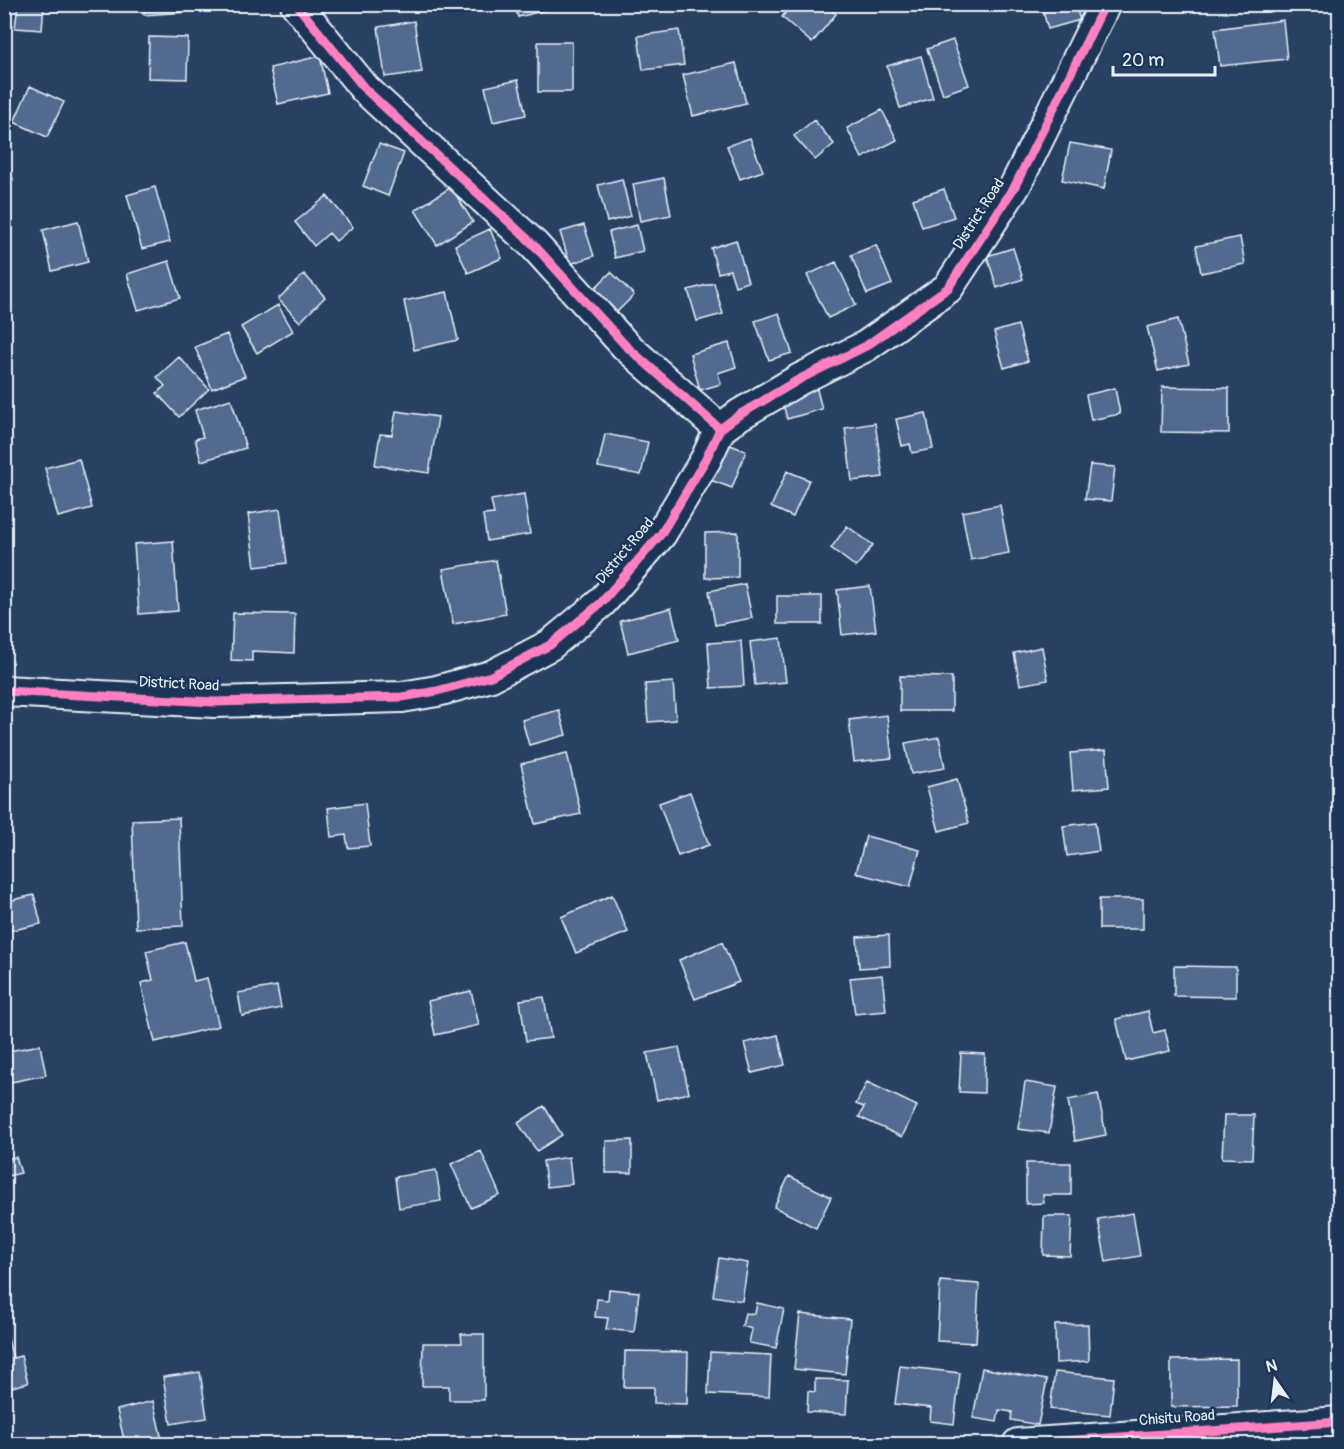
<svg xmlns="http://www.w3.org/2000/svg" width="1344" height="1449" viewBox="0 0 1344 1449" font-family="Pangolin,sans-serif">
<rect width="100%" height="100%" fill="#284062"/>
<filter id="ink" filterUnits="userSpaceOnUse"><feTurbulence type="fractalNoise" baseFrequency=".0167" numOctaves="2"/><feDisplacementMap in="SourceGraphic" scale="12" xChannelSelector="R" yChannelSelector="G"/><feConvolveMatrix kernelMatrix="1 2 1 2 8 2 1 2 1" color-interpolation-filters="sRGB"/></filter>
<g filter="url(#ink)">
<!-- building -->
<path fill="#526a90" stroke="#e8f1f8" stroke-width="1.5" d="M18,4h26l-2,26 -27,-2z
M144,4h41l1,8 -42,3z
M514,4h41v4l-37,9z
M793,4h32l11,10 -24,29 -30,-26z
M1041,4h34l5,16 -32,9z
M1283,20l4,39 -67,7 -5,-37z
M414,21l8,51 -37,5 -7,-50z
M679,30l5,35 -41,5 -5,-34z
M149,37l39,1 -1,41 -39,-1z
M953,40l16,45 -26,9 -16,-45z
M538,42h34v50h-34z
M320,56l8,37 -50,11 -8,-36z
M921,56l12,42 -33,10 -13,-42z
M736,63l10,40 -53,13 -10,-41z
M518,80l8,35 -33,7 -8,-35z
M30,86l34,16 -17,35 -33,-15z
M882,110l15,30 -35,18 -15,-30z
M814,120l20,24 -19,16 -21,-24z
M750,138l13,33 -23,8 -13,-33z
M1070,143l41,7 -7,39 -42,-9z
M379,144l25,9 -16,43 -25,-10z
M4,145l9,35 -9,2z
M664,178l7,37 -31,6 -7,-37z
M622,179l9,37 -24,6 -9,-37z
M155,187l15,55 -28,7 -15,-54z
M451,187l22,35 -36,23 -22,-35z
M944,189l10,28 -32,10 -9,-28z
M327,196l26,31 -17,14 -7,-8 -15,13 -19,-24z
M78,221l10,41 -36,9 -9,-41z
M584,225l10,31 -24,8 -10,-32z
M637,225l6,26 -28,7 -6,-26z
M490,229l12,29 -34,15 -13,-28z
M1240,237l5,27 -44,9 -5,-27z
M736,240l12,42 -13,4 -5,-16 -12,3 -7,-25z
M876,245l16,39 -25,10 -16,-39z
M1013,248l10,31 -26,9 -10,-32z
M169,261l11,37 -42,12 -11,-36z
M836,262l20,43 -28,13 -21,-43z
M611,272l23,23 -19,19 -23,-23z
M304,274l21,23 -25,25 -22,-23z
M714,283l9,31 -26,7 -9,-31z
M447,292l11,48 -44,10 -10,-49z
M278,305l15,26 -36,22 -16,-26z
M779,313l13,40 -23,7 -14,-39z
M1178,319l11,45 -31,7 -11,-44z
M1018,325l10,36 -24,7 -10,-36z
M227,334l18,42 -33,13 -17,-42z
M729,343l7,24 -18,6 3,11 -21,6 -10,-36z
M179,357l30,32 -30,28 -22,-24 8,-7 -8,-9z
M815,382l7,27 -35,10 -7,-27z
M1162,387l67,1v45l-68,-1z
M1115,388l5,26 -29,6 -5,-25z
M231,399l15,49 -45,13 -6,-22 8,-2 -8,-27z
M396,411l42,6 -9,56 -54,-8 5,-31 12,1z
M926,413l7,36 -21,4 -2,-9 -8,2 -6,-27z
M875,423l8,54 -31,4 -7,-53z
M605,434l43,8 -7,33 -43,-8z
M717,440l29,11 -14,37 -30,-11z
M79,459l13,49 -34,9 -13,-49z
M1090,465l25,2 -4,34 -26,-2z
M787,471l22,9 -16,37 -22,-10z
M524,494l6,40 -43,7 -4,-26 11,-1 -3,-14z
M1000,505l9,48 -38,7 -9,-48z
M280,509l7,54 -32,4 -7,-53z
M847,526l26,19 -17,22 -25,-19z
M738,532v45l-33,1v-45z
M173,541l5,70 -39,3 -5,-70z
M496,560l10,54 -53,10 -10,-55z
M745,584l7,34 -37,7 -6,-34z
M870,586l6,45 -34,4 -5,-45z
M777,596h45v28h-45z
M671,608l8,32 -51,13 -8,-32z
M233,613l62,1 -1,39 -42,-2v10l-21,-1z
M781,638l5,44 -31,3 -5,-43z
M741,641l3,45 -33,2 -3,-45z
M1042,647l6,33 -28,5 -6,-32z
M900,676l52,1v34h-52z
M673,682l3,38 -28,2 -3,-38z
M559,710l7,25 -37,10 -7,-25z
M887,715l5,43 -38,4 -5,-42z
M939,737l6,31 -34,6 -6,-31z
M1106,750l3,37 -36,3 -3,-37z
M567,753l14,61 -46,10 -14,-60z
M957,779l12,44 -30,8 -12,-44z
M690,792l19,53 -31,11 -19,-53z
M365,803l5,43 -22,2 -2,-13 -15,2 -3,-29z
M179,818l4,108 -47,2 -4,-108z
M1095,822l4,29 -32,5 -4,-30z
M866,836l54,14 -10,37 -54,-14z
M34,895l7,29 -37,8v-30z
M612,895l16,37 -52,21 -15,-36z
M1099,899h44v30h-44z
M889,935l1,31 -31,2 -2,-31z
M185,942l9,39 13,-3 12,48 -64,16 -14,-59 12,-3 -7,-29z
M722,942l17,40 -44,17 -16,-39z
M1174,966l62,1v30l-62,-1z
M882,975l4,36 -31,3 -5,-36z
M277,986l4,22 -39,8 -4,-23z
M471,991l8,34 -44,10 -7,-34z
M544,997l7,41 -25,3 -6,-41z
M1148,1011l5,22 12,-3 5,21 -44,10 -10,-42z
M778,1035l7,30 -33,8 -8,-30z
M40,1045l6,30 -40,8 -2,-31z
M679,1047l10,46 -32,7 -10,-47z
M961,1053l24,1 -1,39 -25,-1z
M867,1082l50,24 -15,31 -43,-20 5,-10 -8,-3z
M1025,1082l32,5 -8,46 -31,-4z
M1098,1094l8,41 -31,6 -7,-41z
M544,1106l18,29 -25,16 -19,-28z
M1224,1115h30l-2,44 -30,-1z
M632,1140v33h-26v-32z
M481,1151l19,44 -29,13 -20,-44z
M16,1157l5,16 -17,4v-18z
M569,1157l3,27 -25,3 -4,-26z
M1026,1163h45v32h-28l1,8 -18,1z
M436,1170l5,31 -42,7 -4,-31z
M789,1176l42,21 -15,31 -42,-21z
M1133,1213l7,43 -34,6 -8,-43z
M1044,1216h28l-2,40 -27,-1z
M719,1258l29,5 -6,38 -29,-5z
M940,1281l39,3 -3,59 -39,-2z
M609,1289l30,3 -5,40 -28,-3 2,-11 -13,-1 2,-18 11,1z
M757,1303l27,6 -8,39 -27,-5 3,-14 -10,-3 3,-13 10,1z
M800,1314l50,5 -5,55 -51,-5z
M1088,1324l1,37 -33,2 -1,-38z
M461,1334h23v66h-35v-14h-27l1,-43h39z
M8,1339l5,19 8,-2 7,27 -24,6v-49z
M625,1351l63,1 -1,52 -33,-1v-16h-30z
M710,1352l61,3 -2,42 -61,-3z
M1237,1359v47l-66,1v-47z
M900,1366l60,7 -6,51 -24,-3 1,-13 -36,-4z
M982,1368l65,12 -9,45 -27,-5 1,-8 -13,-2 -2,12 -24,-4z
M200,1372l7,46 -36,6 -8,-47z
M1055,1372l59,6 -4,37 -60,-6z
M815,1379l33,1 -2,34 -39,-2 1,-21 7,1z
M153,1401l10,43h-38l-8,-34z"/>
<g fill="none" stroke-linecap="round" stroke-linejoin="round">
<!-- minor casing -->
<g stroke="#e8f1f8" stroke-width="34">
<path id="minor" d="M296,4l69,85 169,156 91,100 95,84
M4,691l210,11 188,-5 35,-6 54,-15 59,-31 51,-42 60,-69 45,-75 14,-30 19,-14 61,-36 66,-33 82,-58 67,-102 90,-182
M1018,1444l322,-22"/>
</g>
<!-- minor -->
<use href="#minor" stroke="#1d3557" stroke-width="30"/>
<!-- cycleway casing -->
<g stroke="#1d3557" stroke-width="13">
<path id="cycleway" d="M296,4l69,85 169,156 91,100 95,84
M4,691l210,11 188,-5 35,-6 54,-15 59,-31 51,-42 60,-69 45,-75 14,-30 19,-14 61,-36 66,-33 82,-58 67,-102 90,-182
M1018,1444l322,-22"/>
</g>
<!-- cycleway -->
<use href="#cycleway" stroke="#ff80c0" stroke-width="9"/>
</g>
</g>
<g text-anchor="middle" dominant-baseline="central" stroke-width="5" stroke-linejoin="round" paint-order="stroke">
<!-- street labels -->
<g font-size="15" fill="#e8f1f8" stroke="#1d3557">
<text transform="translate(979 214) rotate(-57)">District Road</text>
<text transform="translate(625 551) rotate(-50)">District Road</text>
<text transform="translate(179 684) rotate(3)">District Road</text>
<text transform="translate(1177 1418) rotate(-4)">Chisitu Road</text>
</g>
</g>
<!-- margin -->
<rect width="1344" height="1449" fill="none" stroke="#1d3557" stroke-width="24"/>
<rect x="12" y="12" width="1320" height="1425" fill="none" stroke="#e8f1f8" stroke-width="2" filter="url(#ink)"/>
<!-- north arrow -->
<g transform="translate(1275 1380) rotate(346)" stroke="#1d3557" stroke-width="4.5" paint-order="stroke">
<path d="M0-4.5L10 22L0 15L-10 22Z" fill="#e8f1f8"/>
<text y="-9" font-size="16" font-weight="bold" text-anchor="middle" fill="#e8f1f8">N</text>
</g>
<!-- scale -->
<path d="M1113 66v9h102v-9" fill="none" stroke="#e8f1f8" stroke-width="3"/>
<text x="1122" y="66" font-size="18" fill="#e8f1f8" stroke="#1d3557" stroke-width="4.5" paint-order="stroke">20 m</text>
</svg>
